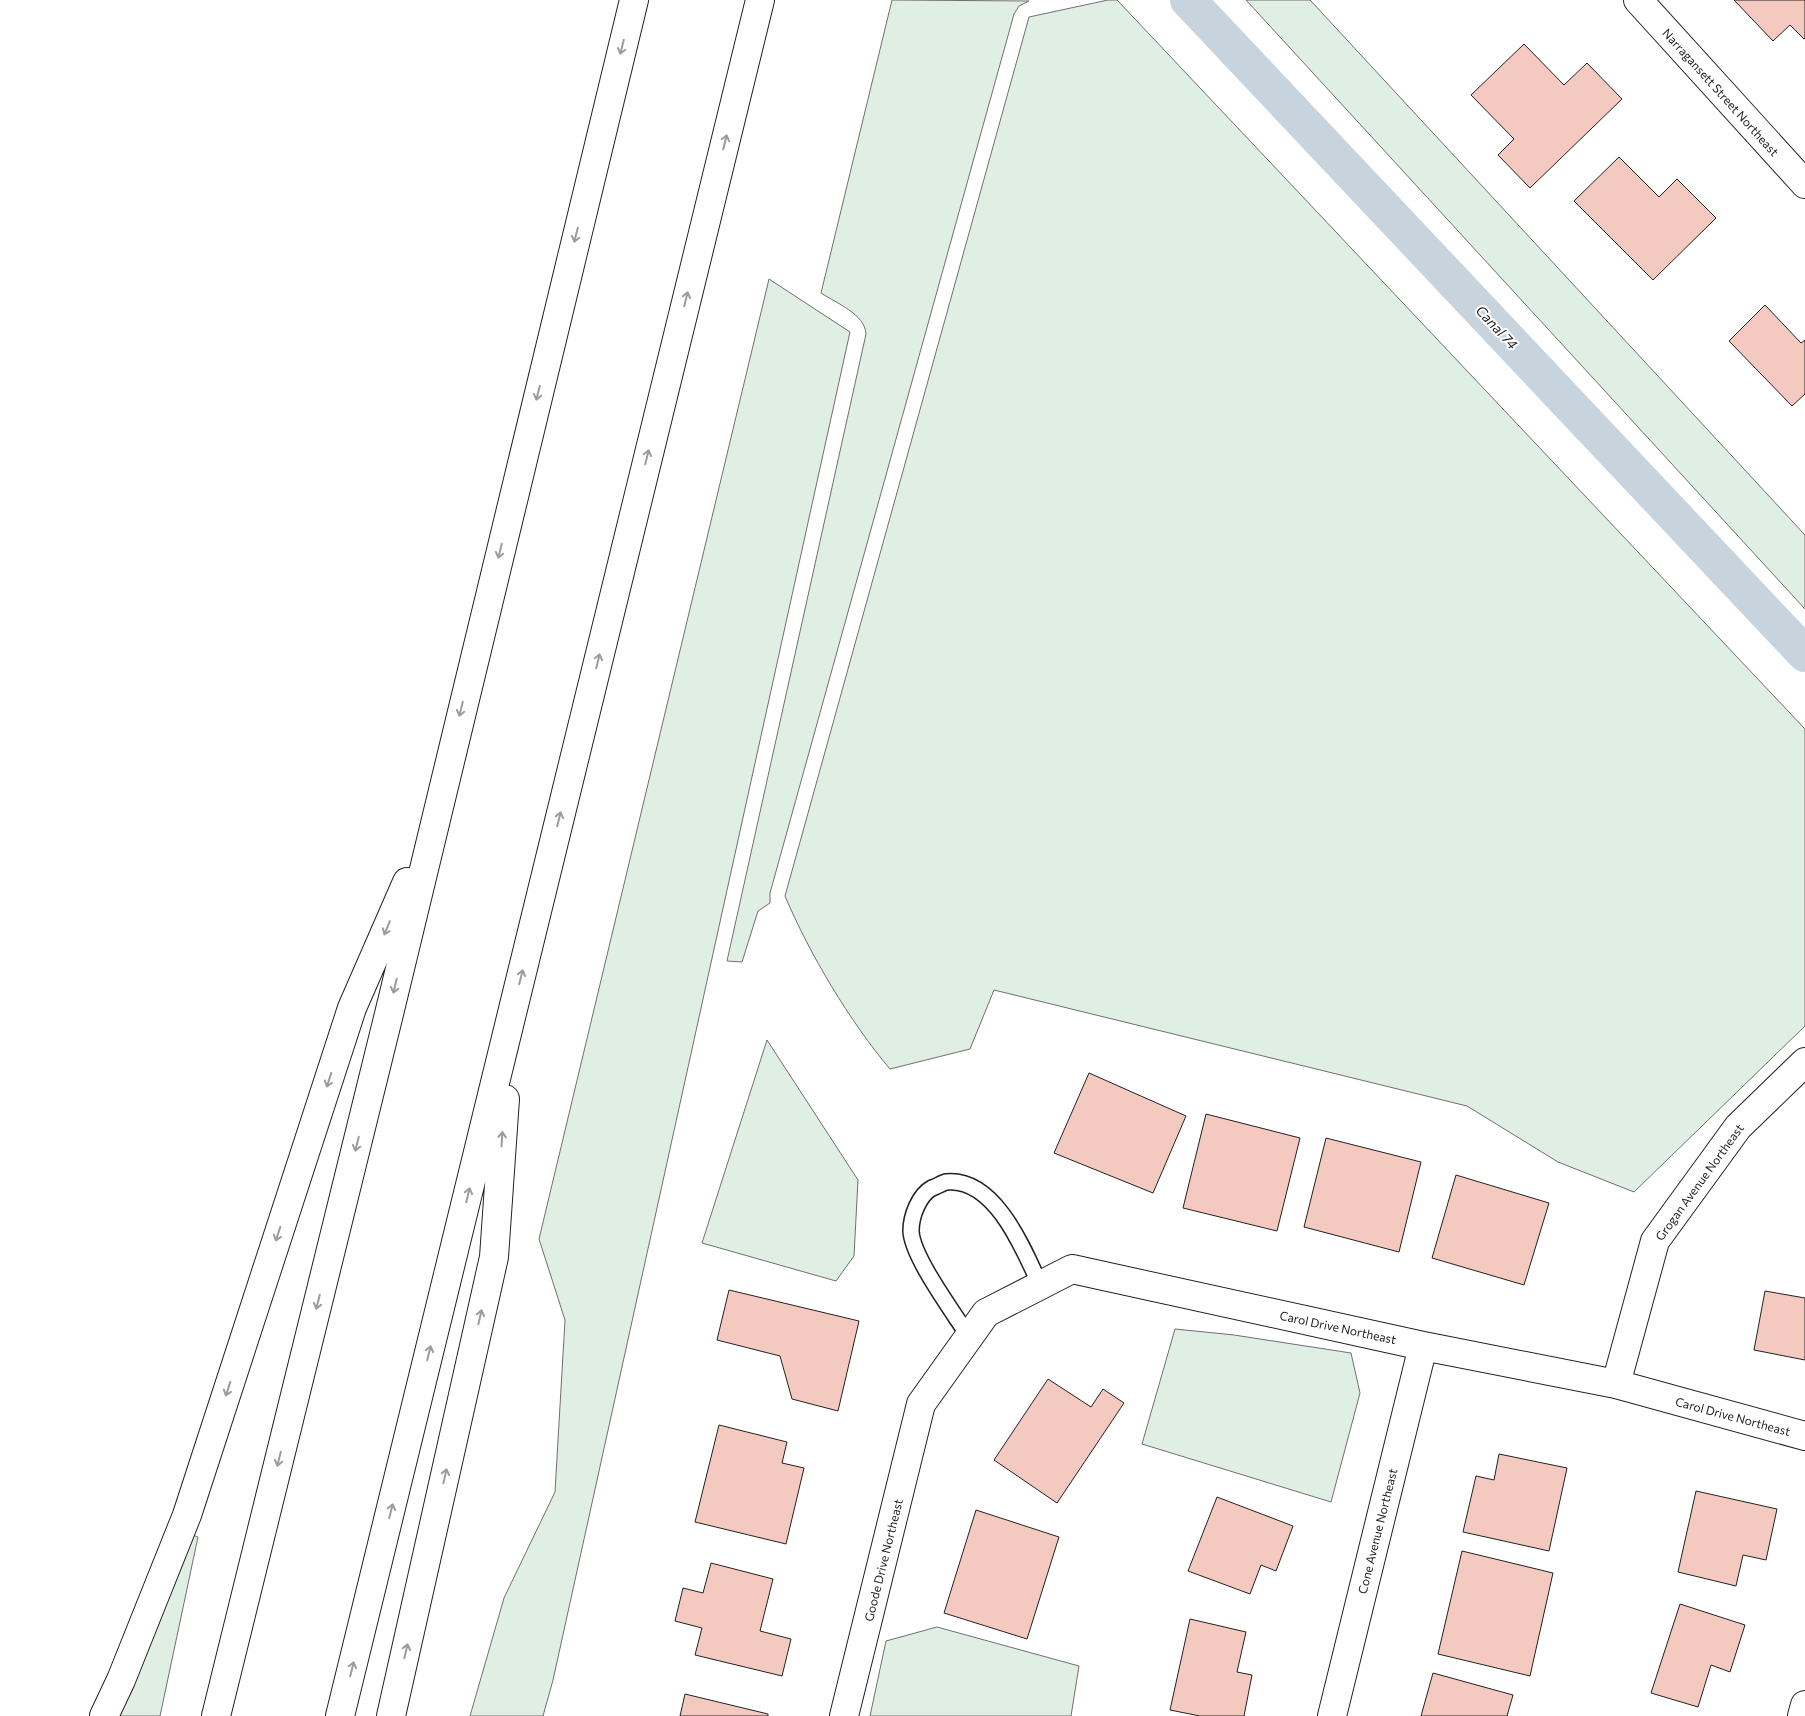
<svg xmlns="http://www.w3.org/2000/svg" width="1805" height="1716" viewBox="0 0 1805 1716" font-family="Commissioner,sans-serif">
<rect width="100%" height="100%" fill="#fff"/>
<!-- green -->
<path fill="#e0efe3" stroke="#6f6f6f" d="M892,0l137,1 -10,5 -5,8 -244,879v10l-12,8 -16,51 -15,-1 139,-627c-1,-20 -30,-31 -45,-41z
M1108,0h9l688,729v297l-171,166 -76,-30 -91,-56 -473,-116 -24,59 -80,20c-40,-47 -81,-116 -105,-173l244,-879z
M1246,0h64l495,535v74z
M769,279l81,53 -297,1348 -10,36h-73l34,-118 51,-106 10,-172 -26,-81z
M767,1040l91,140 -4,76 -18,25 -134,-38z
M1175,1329l59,6 117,18 9,40 -29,109 -189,-58z
M190,1534l8,3 -38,179h-45z
M937,1627l142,39 -8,50h-201l16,-75z"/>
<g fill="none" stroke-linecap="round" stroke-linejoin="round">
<!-- canal -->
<path stroke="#c7d3dd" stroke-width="36" d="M1188,0l617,654"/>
</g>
<!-- building -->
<path fill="#f3c9c0" stroke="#222" d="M1734,0h71v38l-1,1 -14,-14 -17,16z
M1524,44l40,41 23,-22 35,36 -92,89 -32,-33 16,-16 -43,-44z
M1619,157l40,40 18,-18 39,39 -63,62 -79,-79z
M1765,305l36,38 4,-3v54l-13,12 -63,-65z
M1089,1073l97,43 -33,77 -99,-40z
M1206,1114l94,24 -23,93 -94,-23z
M1326,1138l95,24 -22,90 -95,-25z
M1456,1175l93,28 -25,82 -92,-27z
M729,1290l130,31 -21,90 -46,-12 -12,-43 -63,-16z
M1765,1291l40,7v62l-51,-10z
M1048,1379l43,28 12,-18 21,14 -67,100 -63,-43z
M719,1425l68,17 -5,21 22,5 -18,76 -91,-22z
M1499,1454l68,14 -18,83 -86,-19 13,-56 18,4z
M1696,1491l81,18 -11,51 -23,-5 -7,31 -58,-14z
M1217,1497l76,29 -17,45 -15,-6 -11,29 -62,-23z
M976,1510l83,27 -32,102 -83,-26z
M1462,1551l91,22 -23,103 -92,-22z
M711,1563l62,16 -13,52 31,8 -9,37 -87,-21 7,-27 -27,-7 8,-33 20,5z
M1680,1604l65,21 -15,47 -19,-7 -13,42 -47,-14z
M1190,1619l56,13 -9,40 15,3 -8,41h-44l-30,-6z
M1433,1673l80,22 -6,21h-86z
M685,1694l83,20v2h-88z"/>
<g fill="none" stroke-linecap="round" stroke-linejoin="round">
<!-- lane casing -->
<g stroke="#222" stroke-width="18">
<path id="lane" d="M969,1337c-15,-24 -57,-80 -58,-106 0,-15 8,-36 21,-43 4,-1 10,-5 14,-6 49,-5 78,68 94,103"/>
</g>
<!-- street casing -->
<g stroke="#222" stroke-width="30">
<path id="street" d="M1638,0l167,184
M1616,1384l39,-143 83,-114 67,-65
M844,1716l77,-312 65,-91 86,-44 351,77 193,38 189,52
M1332,1716l91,-370
M1802,1716l3,-11"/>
</g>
<!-- highway casing -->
<g stroke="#222" stroke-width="30">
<path id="highway" d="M104,1716l17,-36 66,-165 165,-507 55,-126
M216,1716l173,-702 245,-1014
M340,1716l420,-1716
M391,1716l103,-459 11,-158"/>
</g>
<!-- lane -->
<use href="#lane" stroke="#fff" stroke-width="15"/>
<!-- street -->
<use href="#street" stroke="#fff" stroke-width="28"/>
<!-- highway -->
<use href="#highway" stroke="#fff" stroke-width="28"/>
</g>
<!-- one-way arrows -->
<defs><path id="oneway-shaft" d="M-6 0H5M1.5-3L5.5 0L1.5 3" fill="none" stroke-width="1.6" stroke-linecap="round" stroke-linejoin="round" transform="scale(1.25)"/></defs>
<g stroke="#9c9c9c">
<use href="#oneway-shaft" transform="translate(622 47) rotate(104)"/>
<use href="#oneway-shaft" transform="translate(725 142) rotate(-76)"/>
<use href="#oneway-shaft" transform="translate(576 235) rotate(104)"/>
<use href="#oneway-shaft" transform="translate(686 299) rotate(-76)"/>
<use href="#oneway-shaft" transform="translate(538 393) rotate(104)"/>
<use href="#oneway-shaft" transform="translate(647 457) rotate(-76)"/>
<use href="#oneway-shaft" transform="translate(500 551) rotate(104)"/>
<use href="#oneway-shaft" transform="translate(598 661) rotate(-76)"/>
<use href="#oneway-shaft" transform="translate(461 709) rotate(104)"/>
<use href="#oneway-shaft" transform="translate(559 819) rotate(-76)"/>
<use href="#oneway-shaft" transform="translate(387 928) rotate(113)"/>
<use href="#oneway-shaft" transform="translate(521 977) rotate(-76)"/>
<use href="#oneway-shaft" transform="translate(395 986) rotate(103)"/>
<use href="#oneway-shaft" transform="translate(329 1080) rotate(108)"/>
<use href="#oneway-shaft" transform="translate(502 1139) rotate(-86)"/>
<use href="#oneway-shaft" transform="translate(357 1144) rotate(104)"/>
<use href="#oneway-shaft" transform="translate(468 1195) rotate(-76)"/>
<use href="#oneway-shaft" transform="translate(278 1234) rotate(108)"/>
<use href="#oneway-shaft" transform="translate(318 1302) rotate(104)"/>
<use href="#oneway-shaft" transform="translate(480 1317) rotate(-77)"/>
<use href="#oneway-shaft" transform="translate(429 1353) rotate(-76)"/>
<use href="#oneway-shaft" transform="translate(228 1389) rotate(108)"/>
<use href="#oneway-shaft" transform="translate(279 1459) rotate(104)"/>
<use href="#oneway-shaft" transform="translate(445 1476) rotate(-77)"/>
<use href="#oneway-shaft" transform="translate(391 1511) rotate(-76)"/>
<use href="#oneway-shaft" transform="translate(406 1651) rotate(-77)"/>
<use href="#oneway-shaft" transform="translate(352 1669) rotate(-76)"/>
</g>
<g text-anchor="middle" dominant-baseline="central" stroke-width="4" stroke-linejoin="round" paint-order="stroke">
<!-- street labels -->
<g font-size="12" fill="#222" stroke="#fff">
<text transform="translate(1721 92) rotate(48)">Narragansett Street Northeast</text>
<text transform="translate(1699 1182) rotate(-54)">Grogan Avenue Northeast</text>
<text transform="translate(1338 1327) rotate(12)">Carol Drive Northeast</text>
<text transform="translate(1733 1416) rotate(15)">Carol Drive Northeast</text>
<text transform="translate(1377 1531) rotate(-76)">Cone Avenue Northeast</text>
<text transform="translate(883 1560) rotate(-76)">Goode Drive Northeast</text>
</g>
<!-- water labels -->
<g font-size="14" font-style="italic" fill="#222" stroke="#fff">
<text transform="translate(1497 327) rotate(47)">Canal 74</text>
</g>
</g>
</svg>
